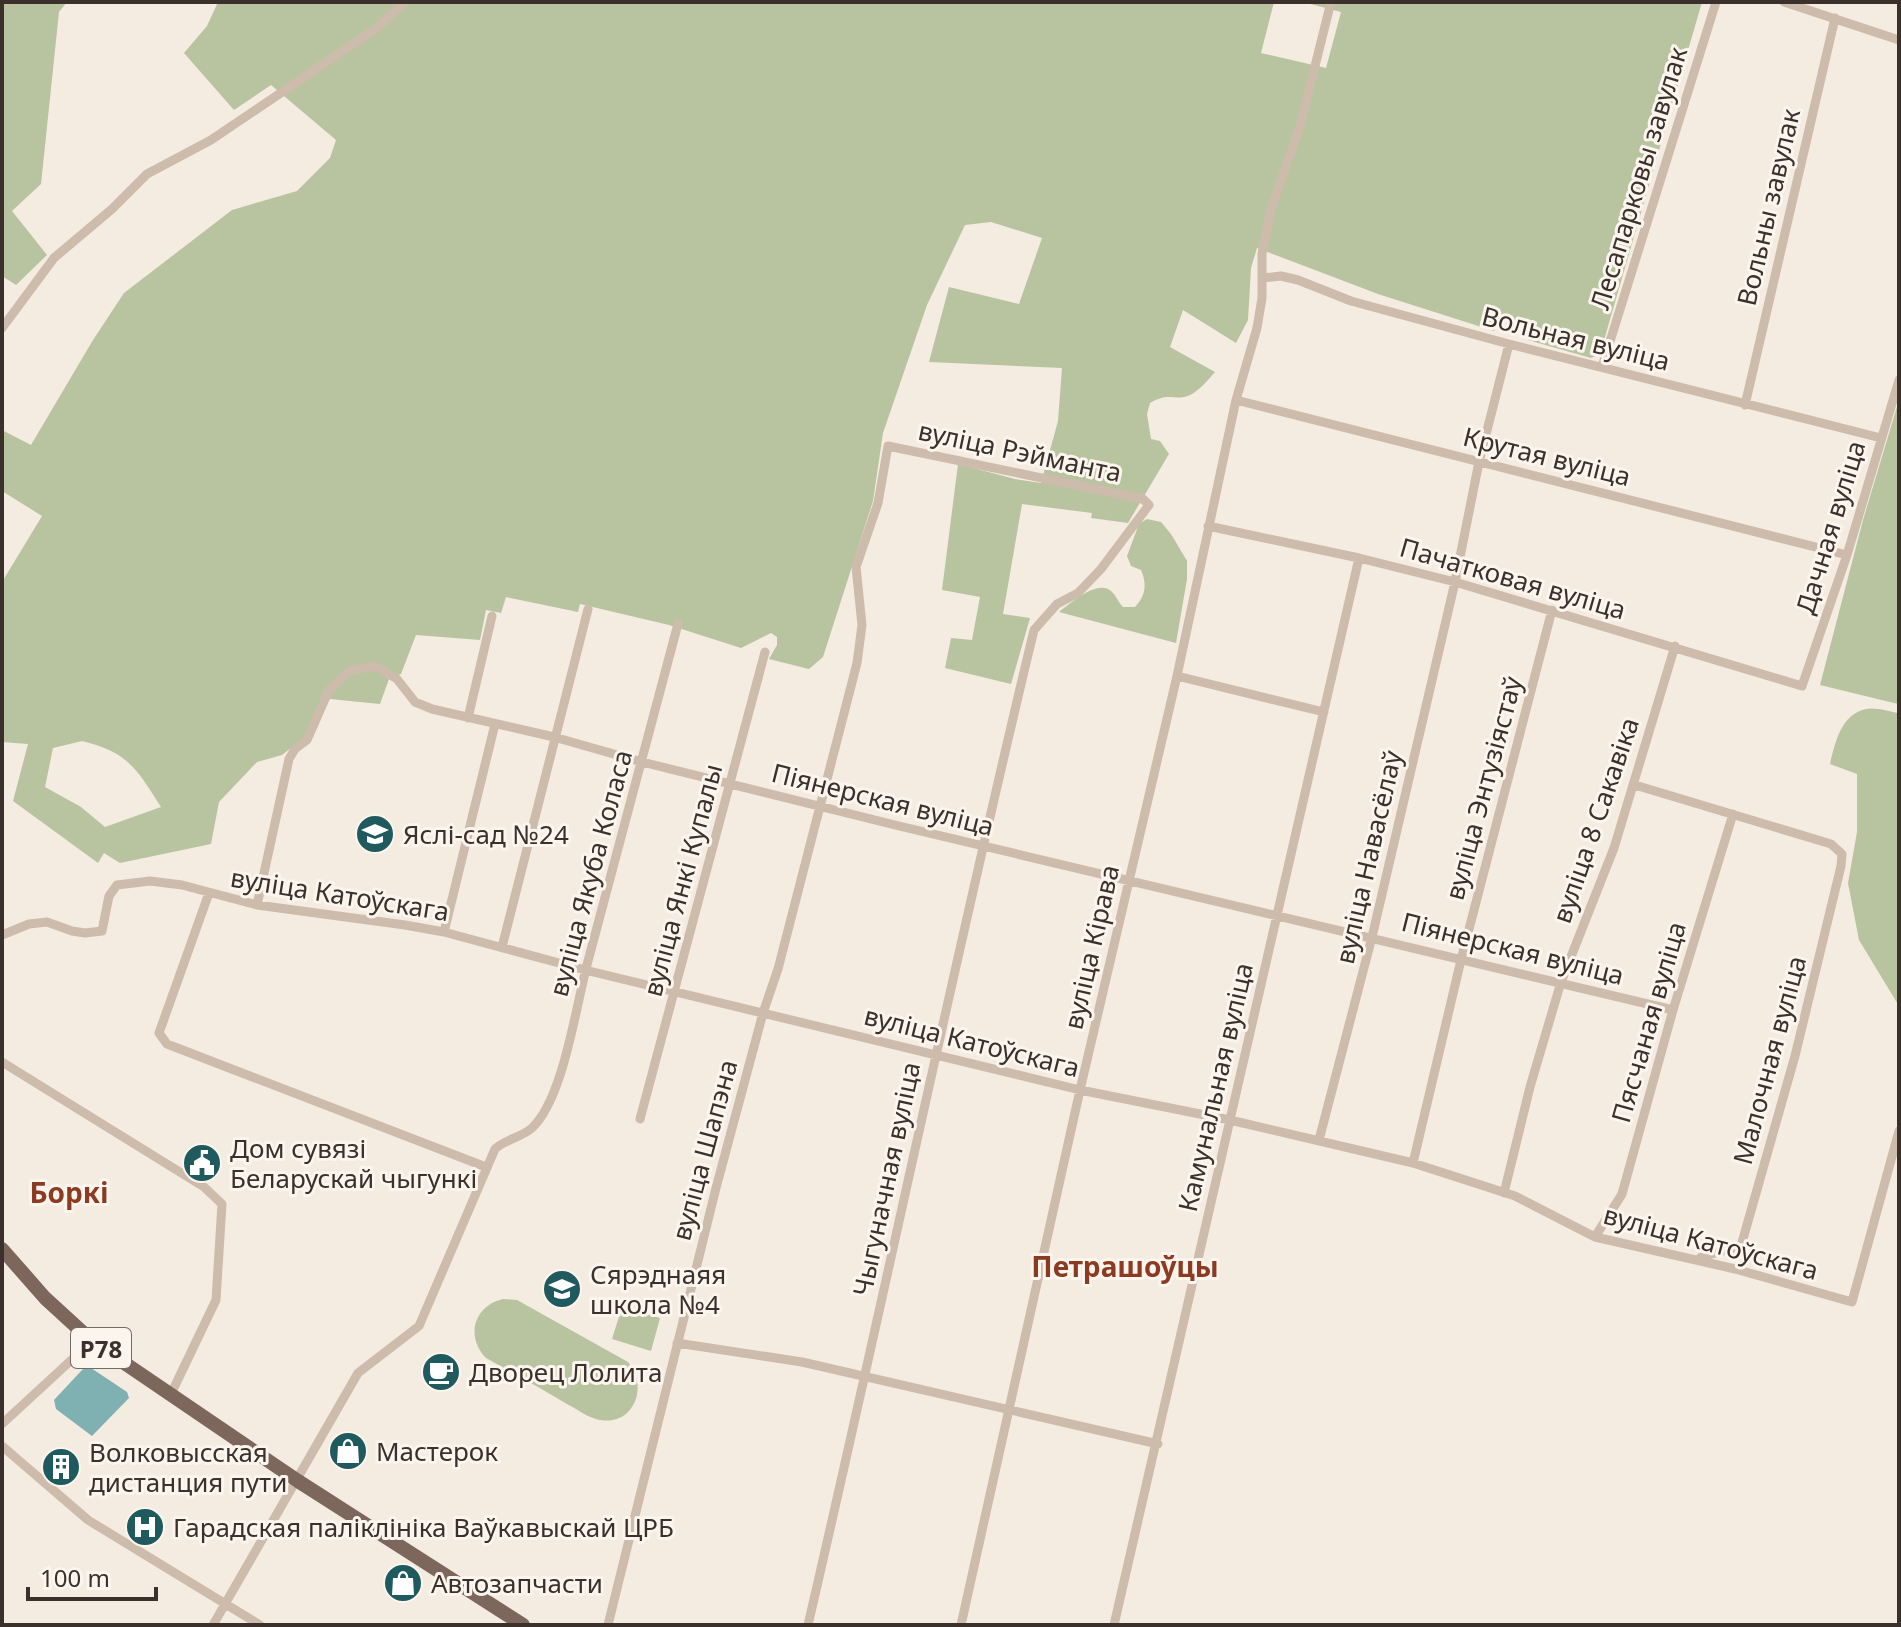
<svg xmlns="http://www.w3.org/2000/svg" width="1901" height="1627" viewBox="0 0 1901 1627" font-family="'Noto Sans',sans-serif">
<rect width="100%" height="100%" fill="#f4ebe1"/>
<!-- green -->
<path fill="#b8c4a0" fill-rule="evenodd" d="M2,2h65l-8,10 -18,172 -29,27 35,44 -31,30 -14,-9z
M218,2h1056l-13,51 65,15 15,-56 -38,-10h399l-102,352 -9,4 -63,-18 -3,-14 -26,-8 -5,13 -116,-37 -121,-46 -6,20 -3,52 -12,23 -53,-33 -13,37 45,25c-7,8 -16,19 -25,23 -15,7 -20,-4 -40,8l-3,11 4,25 9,2 9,13 -41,69 -37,-5 1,-5 -70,-9 -19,110 27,4 -19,66 -66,-16 6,-30 21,2 8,-43 -38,-7 16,-126 57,15 26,4 17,-62 4,-53 -133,-6 20,-75 70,17 23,-66 -51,-16 -26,3 -38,80 -44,128 -10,68 -50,156 -14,12 -40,-10 8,-14v-8l-6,-4 -30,15 -72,-23 -89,-21 -2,8 -72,-15 -5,16 -15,-3 -6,30 -64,-5 -15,39 -12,5 -9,25 -50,-5 -25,38 -23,18 -25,7 -38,40 -8,42 -91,19 -16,-10 -6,10 -85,-62 15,-57 -26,-2v-160l40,-66 -40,-25v-61l29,15 62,-105 31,-47 108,-83 65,-19 33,-33 6,-18 -65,-55 -37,25 -50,-57 23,-27zM82,741c46,11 55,28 79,66l-56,20 -24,-20 -36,-20 8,-39z
M1899,400v606l-40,-66 -11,-57 9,-51v-58l-27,-10c5,-21 11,-50 36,-55 9,-2 23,2 32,4v-9l-78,-19 43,-165z
M1147,519l14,3 10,12 16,27v18l-11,64 -117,-31c11,-8 38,-33 52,-21 5,4 7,11 12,16h12c11,-12 12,-23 6,-37l-10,-4 -4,-10 12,-32z
M503,1299l14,1 111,62c21,24 6,64 -28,58 -12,-2 -23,-11 -33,-16 -27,-16 -54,-31 -81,-46 -21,-22 -12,-52 17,-59z
M622,1307l38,11 -9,33 -39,-12z"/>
<!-- water -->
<path fill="#7fb0b2" d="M91,1368l36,24 2,6 -37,38 -36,-27 -2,-9 29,-31z"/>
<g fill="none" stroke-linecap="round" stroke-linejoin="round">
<!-- minor -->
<path stroke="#cdbbac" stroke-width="9" d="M1784,2l115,38
M1262,278l19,-2 17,4 53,21 158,43 372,94
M2,328l52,-70 58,-49 35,-35 64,-34 166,-112 28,-26
M1602,367l114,-365
M1236,400l611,155
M1745,405l90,-387
M1208,526l151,32 96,24 347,104 45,-131 52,-175
M1177,676l147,36
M468,718l24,-102
M1635,785l196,59 11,10 -1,12 -46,190 -54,190 -40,11 -2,4
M209,893l-50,140 8,11 319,123
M257,905l32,-146 6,-10 12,-9 22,-50 20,-19 26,-5 22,13 18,23 17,7 122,28 88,25 253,63 778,185
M444,932l51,-208
M2,935l27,-11 18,-2 25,9 13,2 17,-2 7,-35 8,-11 33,-4 32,4 75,20 148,20 39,7 141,38 495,120 150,30 183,43 102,33 80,41 140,32 117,33 47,-171
M502,947l86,-338
M2,1062l202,125 18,17 -6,96 -45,94
M640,1119l125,-467
M1319,1140l53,-203 83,-355 24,-120 30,-118
M1413,1163l48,-203 91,-350
M1504,1193l26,-106 31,-105 53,-134 61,-202
M1595,1237l27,-43 51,-184 60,-196
M677,1343l125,19 356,82
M2,1424l90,-83
M2,1446l86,74 172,105
M213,1625l145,-252 61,-47 76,-177c11,-10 27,-12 37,-21 32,-30 44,-124 56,-167 30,-112 60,-224 90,-337
M608,1625l108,-437 47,-175 15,-44 79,-306 5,-38 -6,-58 22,-64 10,-57 255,53 6,6 -48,64 -23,24 -21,11 -23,26c-80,331 -149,664 -226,995
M961,1625l119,-535 97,-414 59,-276 21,-72 5,-30v-44l9,-45 29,-83 31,-124
M1114,1625l245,-1067"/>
<!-- primary -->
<path stroke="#7d675c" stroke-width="14" d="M2,1249l43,49 47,43 206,140 225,144"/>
</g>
<!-- icons -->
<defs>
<g id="school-disc" transform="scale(2)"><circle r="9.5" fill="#1f5a5e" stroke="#fbf5ee"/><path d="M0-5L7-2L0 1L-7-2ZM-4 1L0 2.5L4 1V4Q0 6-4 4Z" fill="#fff"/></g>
<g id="civic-disc" transform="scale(2)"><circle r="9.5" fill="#1f5a5e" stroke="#fbf5ee"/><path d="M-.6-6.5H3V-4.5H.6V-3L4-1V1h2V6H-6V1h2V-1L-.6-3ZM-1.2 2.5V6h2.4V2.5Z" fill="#fff"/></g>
<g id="cafe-disc" transform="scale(2)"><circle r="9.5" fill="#1f5a5e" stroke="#fbf5ee"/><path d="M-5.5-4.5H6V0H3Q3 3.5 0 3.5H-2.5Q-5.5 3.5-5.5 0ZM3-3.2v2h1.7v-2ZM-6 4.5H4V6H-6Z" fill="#fff"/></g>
<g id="shop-disc" transform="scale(2)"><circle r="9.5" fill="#1f5a5e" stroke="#fbf5ee"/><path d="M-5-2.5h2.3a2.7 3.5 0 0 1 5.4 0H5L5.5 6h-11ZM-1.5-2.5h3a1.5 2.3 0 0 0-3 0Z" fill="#fff"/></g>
<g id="building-disc" transform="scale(2)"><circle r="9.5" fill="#1f5a5e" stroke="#fbf5ee"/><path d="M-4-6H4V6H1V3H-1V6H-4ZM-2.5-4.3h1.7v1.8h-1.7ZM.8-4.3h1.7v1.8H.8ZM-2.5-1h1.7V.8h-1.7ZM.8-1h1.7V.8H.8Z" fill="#fff"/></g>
<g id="hospital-disc" transform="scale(2)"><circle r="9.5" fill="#1f5a5e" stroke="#fbf5ee"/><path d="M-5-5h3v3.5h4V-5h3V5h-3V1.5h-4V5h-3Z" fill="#fff"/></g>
</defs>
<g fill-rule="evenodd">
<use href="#school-disc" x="375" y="834"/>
<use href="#civic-disc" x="202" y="1163"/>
<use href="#school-disc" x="562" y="1289"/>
<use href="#cafe-disc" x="441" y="1372"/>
<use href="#shop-disc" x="348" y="1451"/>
<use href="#building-disc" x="61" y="1467"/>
<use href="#hospital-disc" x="145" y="1527"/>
<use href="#shop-disc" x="403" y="1583"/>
</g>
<g text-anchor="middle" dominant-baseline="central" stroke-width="6" stroke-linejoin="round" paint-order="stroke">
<!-- shield labels -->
<rect fill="#fbf5ee" stroke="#756b66" stroke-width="2" x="71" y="1328" width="60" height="40" rx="6"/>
<g font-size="24" font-weight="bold" fill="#3b302b">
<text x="101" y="1348">Р78</text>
</g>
<!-- street labels -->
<g font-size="26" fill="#3b302b" stroke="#fbf5ee">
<text transform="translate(1638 178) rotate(-73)">Лесапарковы завулак</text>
<text transform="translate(1768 207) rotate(-77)">Вольны завулак</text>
<text transform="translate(1576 338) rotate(14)">Вольная вуліца</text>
<text transform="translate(1020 451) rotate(12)">вуліца Рэйманта</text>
<text transform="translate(1547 456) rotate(14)">Крутая вуліца</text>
<text transform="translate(1830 527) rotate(-73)">Дачная вуліца</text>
<text transform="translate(1513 578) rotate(16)">Пачатковая вуліца</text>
<text transform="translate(1483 788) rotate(-75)">вуліца Энтузіястаў</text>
<text transform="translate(883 799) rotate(14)">Піянерская вуліца</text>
<text transform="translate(1595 820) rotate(-71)">вуліца 8 Сакавіка</text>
<text transform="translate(1368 857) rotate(-77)">вуліца Навасёлаў</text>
<text transform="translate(590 873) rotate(-75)">вуліца Якуба Коласа</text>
<text transform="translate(682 880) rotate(-75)">вуліца Янкі Купалы</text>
<text transform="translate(340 894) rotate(9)">вуліца Катоўскага</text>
<text transform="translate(1091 947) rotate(-77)">вуліца Кірава</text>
<text transform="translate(1513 948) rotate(14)">Піянерская вуліца</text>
<text transform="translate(1648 1022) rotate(-74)">Пясчаная вуліца</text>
<text transform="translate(972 1041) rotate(14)">вуліца Катоўскага</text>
<text transform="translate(1769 1060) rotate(-75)">Малочная вуліца</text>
<text transform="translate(1215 1087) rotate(-77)">Камунальная вуліца</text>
<text transform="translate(704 1150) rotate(-75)">вуліца Шапэна</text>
<text transform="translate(886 1179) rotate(-78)">Чыгуначная вуліца</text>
<text transform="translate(1711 1242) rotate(15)">вуліца Катоўскага</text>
</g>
<!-- poi labels -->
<g font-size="26" fill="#3b302b" stroke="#fbf5ee" text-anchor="start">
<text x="403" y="834">Яслі-сад №24</text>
<text x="230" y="1148">Дом сувязі<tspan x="230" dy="30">Беларускай чыгункі</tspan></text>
<text x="590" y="1274">Сярэднаяя<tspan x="590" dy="30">школа №4</tspan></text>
<text x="469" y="1372">Дворец Лолита</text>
<text x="376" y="1451">Мастерок</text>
<text x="89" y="1452">Волковысская<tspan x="89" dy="30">дистанция пути</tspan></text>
<text x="173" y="1527">Гарадская паліклініка Ваўкавыскай ЦРБ</text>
<text x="431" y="1583">Автозапчасти</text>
</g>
<!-- neighbourhood labels -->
<g font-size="28" font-weight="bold" fill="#8c3b22" stroke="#fbf5ee">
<text x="69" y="1192">Боркі</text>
<text x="1125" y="1266">Петрашоўцы</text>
</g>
</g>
<!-- border -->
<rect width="1901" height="1627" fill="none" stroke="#3b302b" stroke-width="8"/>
<!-- scale -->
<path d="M28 1587v12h128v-12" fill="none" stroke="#3b302b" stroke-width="4"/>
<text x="40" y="1587" font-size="24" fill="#3b302b" stroke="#fbf5ee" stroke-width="6" paint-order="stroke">100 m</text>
</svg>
